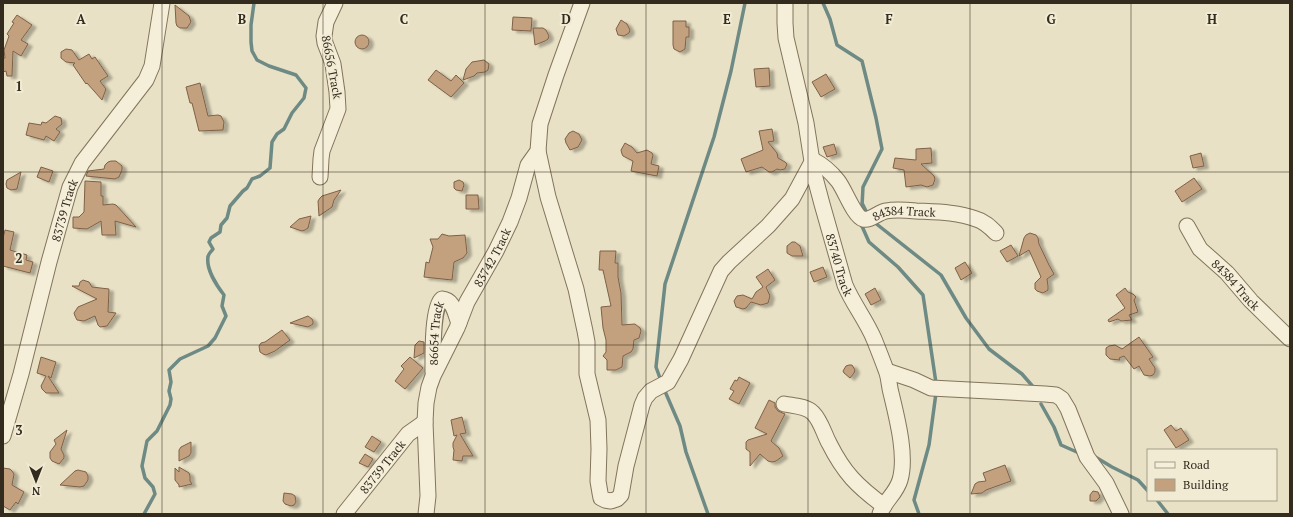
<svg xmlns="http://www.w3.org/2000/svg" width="1293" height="517" viewBox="0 0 1293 517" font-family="'PT Serif',serif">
<defs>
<filter id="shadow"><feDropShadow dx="4.5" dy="2.5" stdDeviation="1" flood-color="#0004"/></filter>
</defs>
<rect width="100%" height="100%" fill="#e9e1c5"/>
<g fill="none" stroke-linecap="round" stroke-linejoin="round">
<!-- stream -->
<path stroke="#6e8a85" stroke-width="3.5" d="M823,3l7,16 7,26 25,16 14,57 6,31 -19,38 -1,19 -2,5
M862,203l5,10
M874,222l67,53 25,43 23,31 33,25 13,15
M861,224l8,18 29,25 25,28 13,88
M661,381l-5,-14 9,-83 49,-147 17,-66 14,-68
M664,389l16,37 6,26 22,62
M1041,404l13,23 7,18 18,8
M1092,455l20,12 26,13 10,11
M1157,500l11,14
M144,514l11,-20 -2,-7 -8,-9 -3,-12 5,-25 10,-10 13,-26 1,-6 -2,-8 2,-9 -2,-12 11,-11 28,-13 7,-8 11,-22 -4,-10 2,-11c-7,-9 -18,-26 -16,-38 0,-3 3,-5 5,-8l-4,-7 2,-4 9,-6 1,-7 6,-7 3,-12 13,-15 4,-3 5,-9 8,-3 10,-8 2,-26 5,-8 7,-5 8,-16 12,-15 2,-10 -10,-13 -27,-9 -12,-6 -5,-9 -1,-9v-17l3,-22
M919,514l-5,-14 15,-55 7,-52"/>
</g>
<!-- building -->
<path fill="#c3a17f" stroke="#7e6146" filter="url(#shadow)" d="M175,5l14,11 2,6 -4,6h-7l-3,-2 -1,-3z
M17,15l15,10 -11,15 7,4 -7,12 -8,-5 -1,25h-5l-1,-5 -3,1v-14h2l-1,-8 5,-14 -2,-2 7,-11 -2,-1z
M513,17l19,1 -1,13 -19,-1z
M621,20l6,4 3,6 -1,3 -5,3 -6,-1 -2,-6z
M673,21h13v6h3v10h-3l-1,12 -5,3 -6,-3 -1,-4z
M533,28h10l3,2 3,6 -1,3 -3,2 -10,4z
M355 42a7 7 0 1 1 14 0a7 7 0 1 1-14 0Z
M66,49l6,1 7,10 10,-6 3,5 3,-2 13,19 -8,5 6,8 -4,11 -15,-17 -1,1 -13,-19 2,-2 -9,-1 -5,-4v-6z
M484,60l5,4 -1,6 -3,2 -8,1 -3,3 -11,4 3,-11 6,-7z
M769,68l1,18 -14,1 -2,-18z
M436,70l15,11 5,-6 8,8 -13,14 -23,-17z
M826,74l9,15 -14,8 -9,-15z
M200,83l8,33 10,-1 3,1 3,6 -1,8 -24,1 -7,-28h-2l-4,-16z
M55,116l6,2 1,6 -6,5 4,3 -6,9 -8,-5 -2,4 -18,-5 3,-12 12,2 1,-3 4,1z
M772,129l2,12 -6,1 9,11 1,5 7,4 2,2 -2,5 -5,1 -3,-1 -5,3h-3l-7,-5 -16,5 -5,-13 22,-9 -4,-19z
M573,131l6,3 3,6 -4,7 -8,3 -4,-7 -1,-4 4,-6z
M625,143l7,4 5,6 10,-3 5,3 1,2 -2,9 8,2 -2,10 -26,-5 2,-10 -10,-5 -1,-2 -1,-4z
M834,144l3,10 -10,3 -4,-10z
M931,148l1,15 -11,1 13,12 1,3 -2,6 -6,2 -6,-2 -15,2 -2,-17 -11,-2 2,-10 21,2v-11z
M1201,153l3,13 -11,2 -3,-12z
M111,161h5l6,5v4l-3,7 -4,2 -29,-3 2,-5 16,-2 1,-4 3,-3z
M41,167l12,4 -4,11 -12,-5z
M21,172l-4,17 -6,1 -4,-2 -1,-4 1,-4z
M1194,178l8,11 -20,13 -7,-11z
M459,180l4,2 1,3 -2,6 -6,-1 -2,-2v-6z
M85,181l16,1v14h2v9l10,-1 3,1 20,22 -21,-6 1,14h-14l-1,-14 -14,8 -14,-1v-11h6l5,-5z
M341,190l-7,10 -2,7 -13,9 -1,-15 2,-3 2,-2z
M466,195h12l1,14h-13z
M311,216l-3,12 -3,2 -3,1 -12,-4 9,-8z
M5,230l9,2 -4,18 17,5 -1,5 7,2 -3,11 -27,-7v-28z
M1030,233l6,2 2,3 1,6 10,21 5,9 -7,5 1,7v4l-5,3 -6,-2 -2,-2v-6l6,-6 -12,-27 -10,6 5,-18 2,-3z
M442,234l7,2 16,-1 2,18 -4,5 -9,4 -2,18 -28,-3 2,-15 3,1 4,-16 -3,-8h8z
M792,242h3l5,4 3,10h-11l-5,-3v-7z
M1011,245l7,11 -11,6 -7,-11z
M600,251h16l-1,12h3v14l3,16 1,32 13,-1 5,4 1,3 -2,7 -5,2 -1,9 -2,3 -8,4 -1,11 -6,3h-9v-10l-4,-4 3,-4v-12l-3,-12 -2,-21 10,-1 -8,-36h-4z
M965,262l7,11 -11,7 -6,-12z
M823,267l4,10 -13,5 -4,-10z
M768,269l7,11 -9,7 4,9 -2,7 -7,2 -10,-3 -5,6 -3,1 -7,-2 -2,-6 3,-5 6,-1 9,4 4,-7 7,-5 -7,-10z
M83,280l6,2 3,5 17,2 -1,23 8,1 -9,13 -7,1 -2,-2 -3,-9 -11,5 -7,-1 -2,-4 -1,-3 4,-6 19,-8 -25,-13h7l1,-4z
M875,288l6,12 -10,5 -6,-11z
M1125,288l3,4 5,2 3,3 -2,3 4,12 -9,3 3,5 -11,1 -3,-2 -9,3 -1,-2 17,-12 -9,-13z
M308,316l4,3 1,2v3l-5,3 -18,-4z
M282,330l8,10 -15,11 -9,4 -3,-1 -3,-2 -1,-6 2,-3 4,-1z
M1139,337l14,20 -4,2 6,9v4l-2,3 -3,1 -6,-1 -5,-9 -5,3 -10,-13 -5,2 1,2 -10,-1 -4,-4v-7l3,-2 6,-1 7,4z
M419,341l5,1v11l-10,5 1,-13z
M41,357l15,5 -5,16 -3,-2 11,17h-13l-4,-4 -1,-3 5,-10 -9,-3z
M410,357l13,11 -18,21 -10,-8 9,-12 -3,-3z
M849,365h3l3,5 -1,3 -4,5 -6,-5 -1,-2 3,-5z
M739,377l11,6 -11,21 -10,-5 5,-8 -4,-2 5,-9 2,1z
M769,400l6,3v4l3,4 7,3 -14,27 8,7 4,8 -7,5 -4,1 -4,-1 -8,-7 -10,12v-14l-4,-3v-7l2,-2 19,-6 -12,-6z
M462,417l4,16 -6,1 13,22h-10l-1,5 -9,-1 1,-10 -1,-3v-4l4,-8 -3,1 -3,-16z
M1171,425l5,6 5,-3 8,12 -13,8 -12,-18z
M67,430l-6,19 3,6v3l-5,6 -7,-3 -2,-3v-6l6,-8 -2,-4z
M372,436l9,6 -7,10 -9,-5z
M191,442v11l-2,3 -10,5v-11l2,-3z
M365,454l8,5 -5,8 -9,-4z
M1005,465l6,16 -25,9 -4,3 -11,1 4,-10 3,-2 8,-1 -3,-8z
M179,467l10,6 1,3v5l2,3 -13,3v-2l-4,-5v-12l4,4z
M3,468l7,1 2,2 2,3 -2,11 12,7 -6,12 -2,-2 -6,8 -7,-4z
M78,470l8,2 2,4v4l-4,6 -4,1 -20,-2 15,-14z
M1093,491l5,1 2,5 -4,4h-6v-6z
M284,493l8,1 3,2 1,6 -2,3 -3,1 -6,-2 -2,-3z"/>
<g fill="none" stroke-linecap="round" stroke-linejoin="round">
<!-- minor casing -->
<g stroke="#82745d" stroke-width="17">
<g id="minor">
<path id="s1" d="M785,3v20l1,15 20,85 8,51 8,30 23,81c8,19 21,35 29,54 4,10 8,20 12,31 3,7 3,16 5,23 6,25 16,63 9,87 -4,14 -16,21 -20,34"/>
<path id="s2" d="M538,151l10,46 28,92 9,42 2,11v32l11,46 1,29 -1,32 2,12 1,5 4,2 6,1 6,-2 4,-4 5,-29 16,-61 3,-7 6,-7 17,-9 13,-23 40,-88 8,-9 39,-36 24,-27 21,-39c10,5 18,12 25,21 7,9 16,35 25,38 7,2 16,-7 23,-8 9,-2 20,-1 30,0 20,1 41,1 60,8 8,2 14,8 20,14"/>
<path d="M320,177l1,-18 1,-8 16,-42 -1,-17 -4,-28 -8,-21 -1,-7 2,-14 9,-19"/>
<path id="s3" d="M1187,226l13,23 27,24 24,28 39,38"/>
<path d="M887,371l27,9 17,8 114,6 11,1 6,4 6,10 19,48 19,26 15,31"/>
<path id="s4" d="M433,372c0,-14 -1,-66 9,-73 12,1 13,15 17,24"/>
<path d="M784,404c10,2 22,2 29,9 8,8 11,21 16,30 15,30 28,43 55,63"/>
<path id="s5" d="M3,436l18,-62 28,-112 21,-75 12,-24 64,-83 6,-14 10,-63"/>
<path id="s6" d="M344,514l64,-80 17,-12"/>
<path id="s7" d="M426,514l2,-18 -3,-74 1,-19 3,-16 4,-11 24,-48 10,-26 29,-51 14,-29 9,-24 9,-33 10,-14 2,-27 16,-49 26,-72"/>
</g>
</g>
<!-- minor -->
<use href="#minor" stroke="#f5eed8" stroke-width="15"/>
</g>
<!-- grid -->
<path fill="none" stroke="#342b1f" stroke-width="1" stroke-opacity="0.55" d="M162,3v511M323,3v511M485,3v511M646,3v511M808,3v511M970,3v511M1131,3v511M3,172h1287M3,345h1287"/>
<g text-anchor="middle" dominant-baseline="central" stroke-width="4" stroke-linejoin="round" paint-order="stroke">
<!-- street labels -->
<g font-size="12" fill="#342b1f" stroke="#f1ebd4">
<text transform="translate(332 67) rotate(79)">86656 Track</text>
<text stroke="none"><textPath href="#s5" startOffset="234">83739 Track</textPath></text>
<text stroke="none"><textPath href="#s2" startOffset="896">84384 Track</textPath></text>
<text stroke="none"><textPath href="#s7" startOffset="272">83742 Track</textPath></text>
<text stroke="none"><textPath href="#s1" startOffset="268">83740 Track</textPath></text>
<text stroke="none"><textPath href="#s3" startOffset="77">84384 Track</textPath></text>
<text stroke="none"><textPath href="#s4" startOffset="39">86654 Track</textPath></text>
<text stroke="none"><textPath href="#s6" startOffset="61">83739 Track</textPath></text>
</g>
</g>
<g font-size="13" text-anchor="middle" font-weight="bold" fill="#342b1f" stroke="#f1ebd4" stroke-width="4" stroke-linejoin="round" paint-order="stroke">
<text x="81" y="24">A</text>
<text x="242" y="24">B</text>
<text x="404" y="24">C</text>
<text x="566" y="24">D</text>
<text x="727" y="24">E</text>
<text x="889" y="24">F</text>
<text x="1051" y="24">G</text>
<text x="1212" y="24">H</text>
<text x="19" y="91">1</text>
<text x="19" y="263">2</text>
<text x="19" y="435">3</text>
</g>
<!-- border -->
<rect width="1293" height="517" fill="none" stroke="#342b1f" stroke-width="8"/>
<!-- legend -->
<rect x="1147" y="449" width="130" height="52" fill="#f1ebd4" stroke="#a59e8c"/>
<rect x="1155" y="462" width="20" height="6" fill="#f5eed8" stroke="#a59e8c"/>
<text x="1183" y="469" font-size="12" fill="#342b1f">Road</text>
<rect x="1155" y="479" width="20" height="12" fill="#c3a17f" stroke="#a59e8c"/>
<text x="1183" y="489" font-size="12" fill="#342b1f">Building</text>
<!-- north arrow -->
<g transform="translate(36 481) rotate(180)" stroke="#f1ebd4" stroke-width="3" paint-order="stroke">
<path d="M0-3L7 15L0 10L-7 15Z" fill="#342b1f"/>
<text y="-6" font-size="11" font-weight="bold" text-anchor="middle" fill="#342b1f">N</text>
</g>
</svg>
